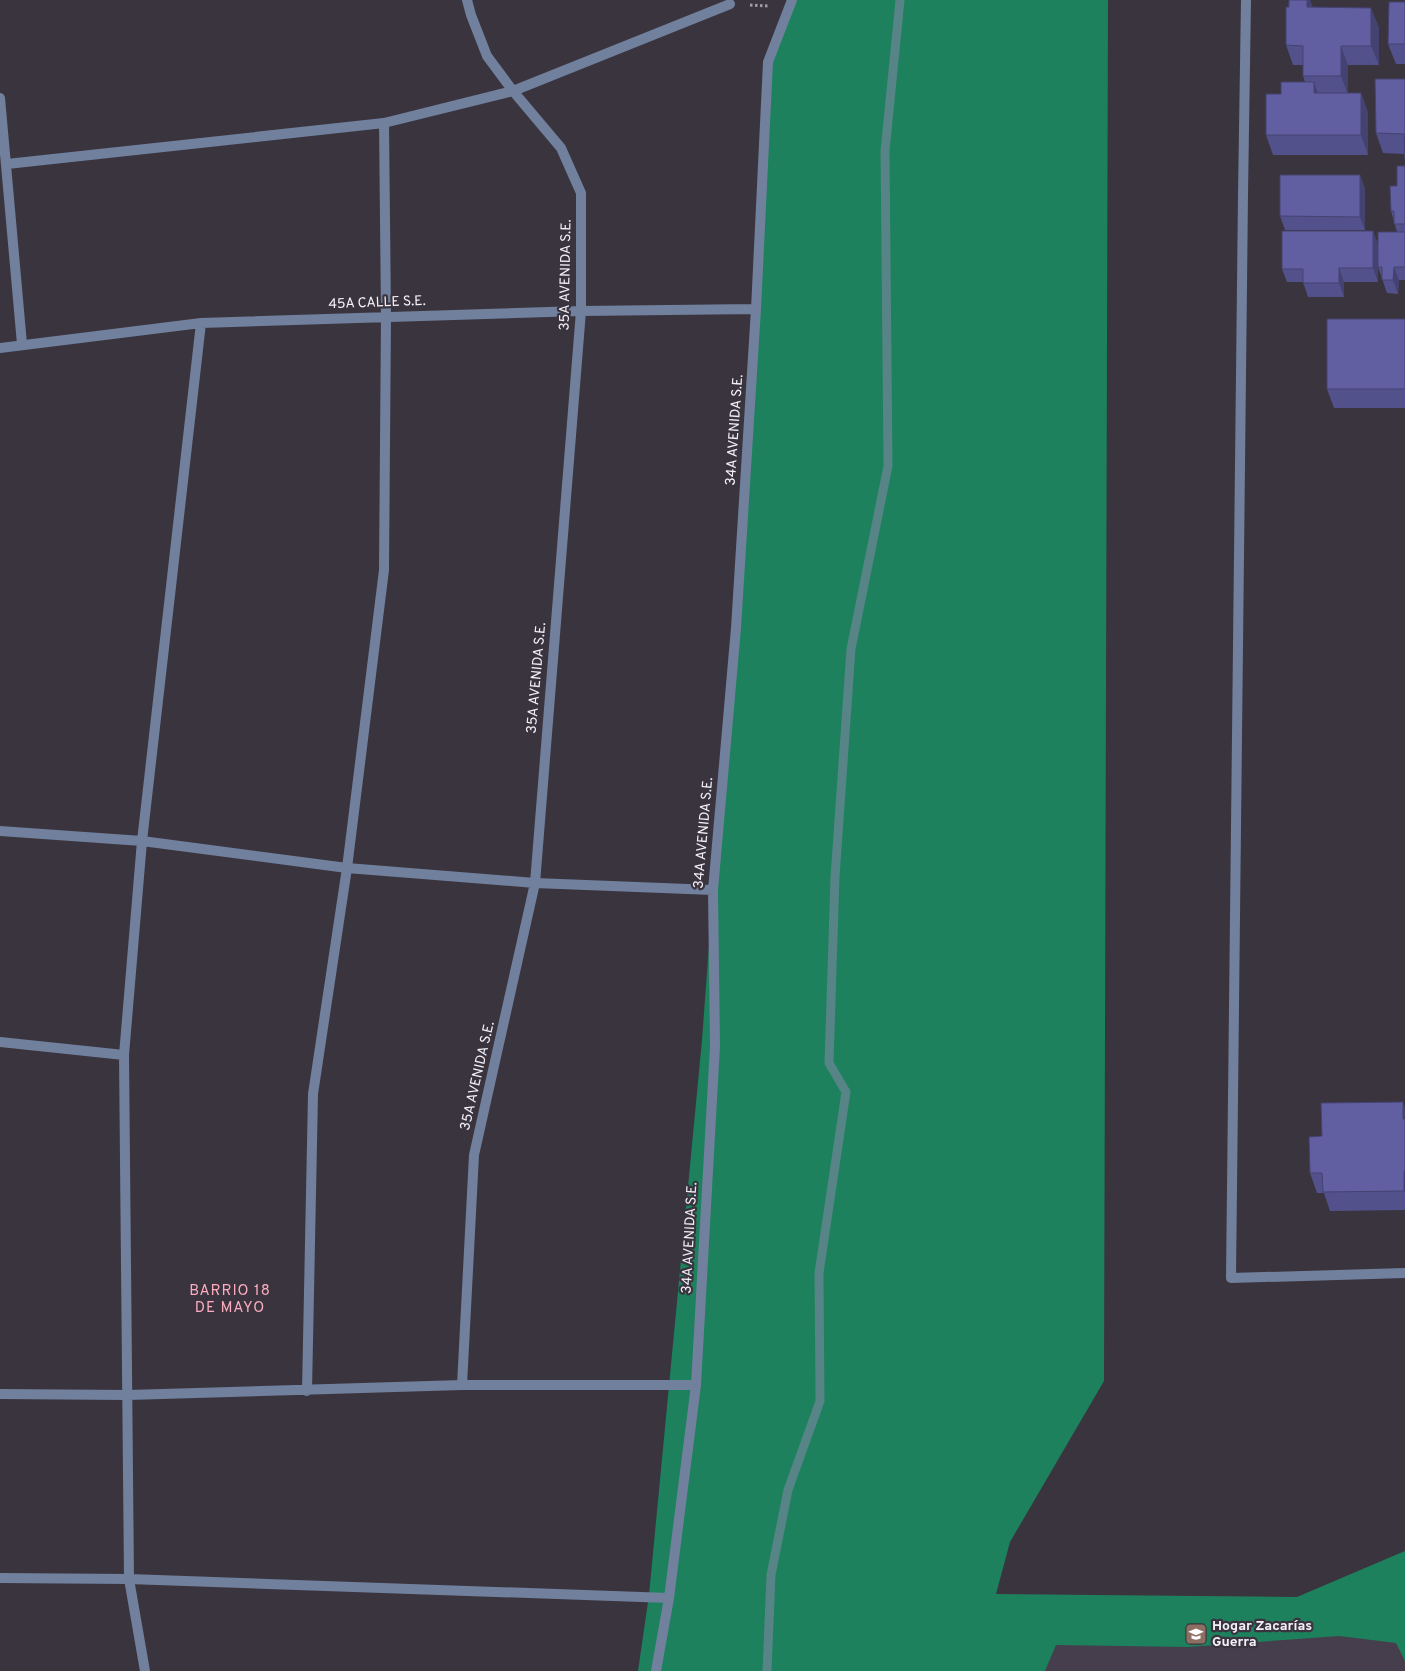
<svg xmlns="http://www.w3.org/2000/svg" width="1405" height="1671" viewBox="0 0 1405 1671" font-family="Overpass,sans-serif">
<rect width="100%" height="100%" fill="#3a343f"/>
<!-- built -->
<path fill="#463e4d" d="M1405,1551v120h-427l17,-77 302,3z"/>
<!-- forest -->
<path fill="#1c815c" d="M792,0h316l-4,1381 -94,161 -14,52 301,3 108,-46v110l-9,-18 -57,-7 -151,11 -132,-2 -11,26h-407l11,-76 53,-555 54,-731 12,-247z"/>
<g fill="none" stroke-linecap="round" stroke-linejoin="round">
<!-- stream -->
<path stroke="#568487" stroke-width="9" d="M767,1671l4,-96 17,-85 32,-89 -1,-128 27,-181 -17,-29 6,-186 16,-228 37,-183 -3,-315 15,-151"/>
<!-- path -->
<path stroke="#a09ba4" stroke-width="3" stroke-dasharray="2.5 2.5" stroke-linecap="butt" d="M750,5l19,1"/>
<!-- street -->
<path stroke="#71809d" stroke-width="10" d="M1246,0l-3,194 -12,1084 174,-5
M0,98l22,246
M7,164l377,-41 129,-32 217,-87
M0,348l201,-25 380,-12 175,-2
M0,831l142,10 205,27 188,15 178,7
M0,1042l124,13
M462,1385l12,-230 61,-272 46,-572v-118l-20,-45 -48,-57 -26,-35 -16,-41 -4,-15
M307,1391l6,-297 34,-226 37,-298 2,-254 -2,-193
M0,1394l128,1 334,-10h234
M0,1578l129,1 540,19
M145,1671l-16,-92 -5,-524 18,-214 59,-518
M656,1671l13,-73 27,-213 19,-339 -2,-156 23,-262 20,-319 12,-247 24,-62"/>
</g>
<!-- wall -->
<path fill="#53518b" d="M1289,0h21l2,7 67,20v38h-31v28h13l7,20v42h-95l-7,-20 15,-41 24,-12 -2,-6v-11h-10l-7,-20z
M1405,2v62h-9l-8,-20z
M1405,79v81l-1,-6 -21,-1 -7,-20z
M1405,166v114h-6l-1,14 -11,-1 -9,-26 19,-35 -6,-21 6,-25z
M1360,175l5,14v41h-80l-5,-14z
M1373,231l5,14v37h-34v15h-36l-5,-15h-16l-5,-13z
M1405,319v89h-71l-7,-19z
M1405,1108v102l-75,1 -6,-18h-7l-7,-20 12,-37z"/>
<!-- shaded-wall -->
<path fill="#444271" d="M1307,0h3l5,13 -8,-6z
M1371,8l8,19v38l-8,-19z
M1341,46l7,19v30l-7,-19z
M1314,82l7,20 -7,-9z
M1361,93l7,20v42l-7,-20z
M1360,175l5,14v41l-5,-13z
M1373,231l5,14v37l-5,-14z
M1394,267l5,13 -1,14 -5,-14z
M1339,268l5,14v15l-5,-14z
M1403,1102l2,6v17l-2,-6z
M1404,1171l1,3v18l-1,-1z"/>
<!-- building -->
<path fill="#615ea2" stroke="#444271" d="M1289,0h18v7l64,1v38h-30v30h-38v-30l-17,-1v-38h3z
M1389,2h16v42h-17z
M1375,79h30v79l-1,-24 -28,-1z
M1281,82h33v11h47v42h-95v-41h15z
M1397,166h8v58h-11v-13h-3l-1,-25h7z
M1280,175h80v42l-80,-1z
M1282,231h91v37h-34v15h-36v-14h-21z
M1378,232h27v35h-11l-1,13h-11v-13h-4z
M1327,319h78v70h-78z
M1403,1102v17h2v52h-1v20l-81,1 -1,-19h-12l-1,-36 13,-1 -1,-33z"/>
<!-- icons -->
<defs>
<g id="school-square" transform="scale(1.125)"><rect x="-9" y="-9" width="18" height="18" rx="4" fill="#8d6e63" stroke="#3a343f"/><path d="M0-5L7-2L0 1L-7-2ZM-4 1L0 2.5L4 1V4Q0 6-4 4Z" fill="#fff"/></g>
</defs>
<g fill-rule="evenodd">
<use href="#school-square" x="1196" y="1634"/>
</g>
<g text-anchor="middle" dominant-baseline="central" stroke-width="4.5" stroke-linejoin="round" paint-order="stroke">
<!-- street labels -->
<g font-size="14" fill="#f4f0f7" stroke="#3a343f">
<text transform="translate(566 275) rotate(-89)">35A AVENIDA S.E.</text>
<text transform="translate(377 303) rotate(-2)">45A CALLE S.E.</text>
<text transform="translate(735 430) rotate(-86)">34A AVENIDA S.E.</text>
<text transform="translate(537 678) rotate(-85)">35A AVENIDA S.E.</text>
<text transform="translate(704 833) rotate(-85)">34A AVENIDA S.E.</text>
<text transform="translate(478 1076) rotate(-77)">35A AVENIDA S.E.</text>
<text transform="translate(690 1238) rotate(-87)">34A AVENIDA S.E.</text>
</g>
<!-- poi labels -->
<g font-size="14" font-weight="bold" fill="#f4f0f7" stroke="#3a343f" text-anchor="start">
<text x="1212" y="1626">Hogar Zacarías<tspan x="1212" dy="16">Guerra</tspan></text>
</g>
<!-- neighbourhood labels -->
<g font-size="15" letter-spacing="1" fill="#fdabbe" stroke="#3a343f">
<text x="230" y="1291">BARRIO 18<tspan x="230" dy="17">DE MAYO</tspan></text>
</g>
</g>
</svg>
